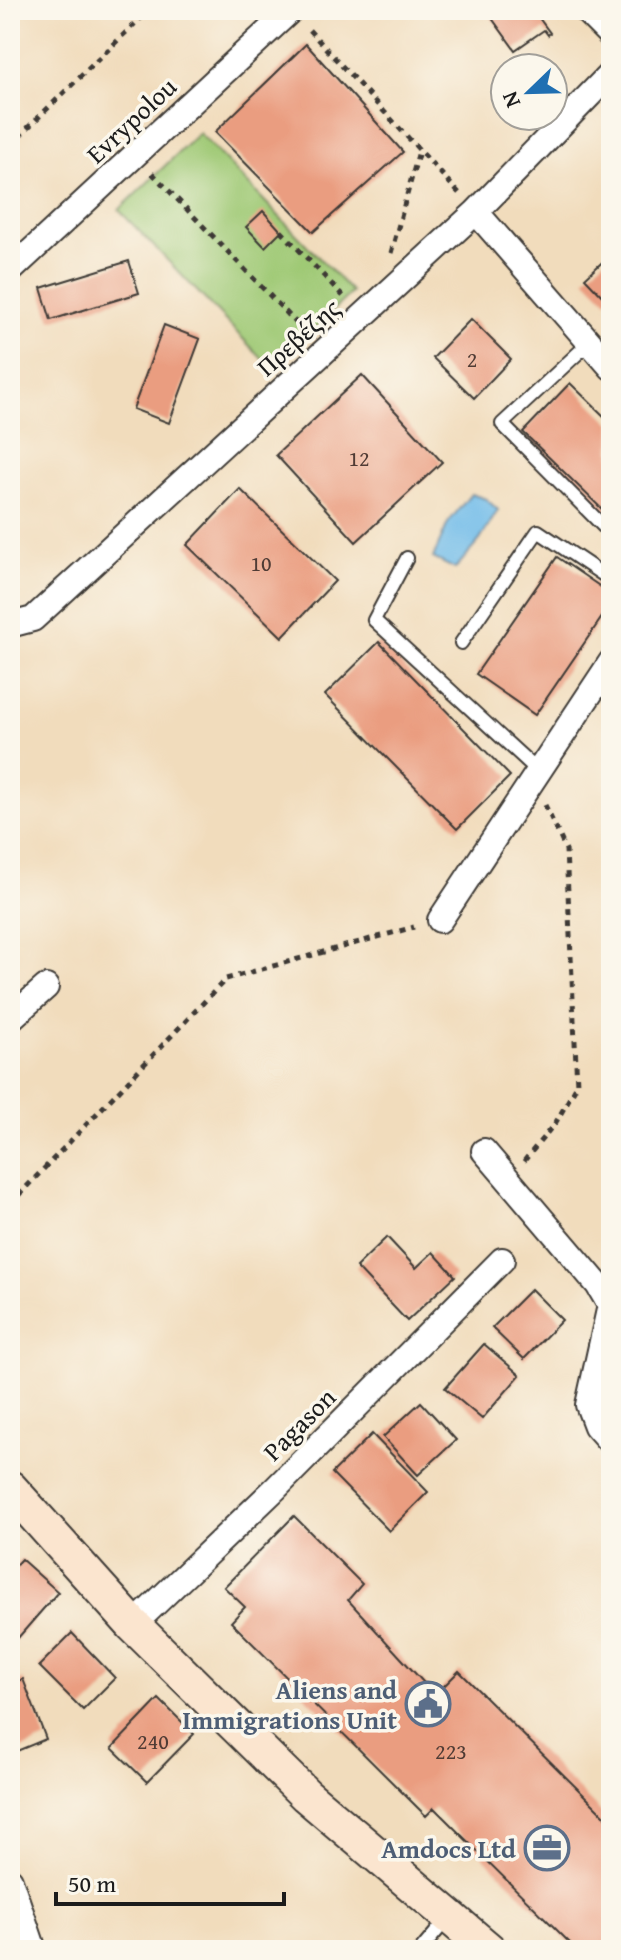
<svg xmlns="http://www.w3.org/2000/svg" width="621" height="1960" viewBox="0 0 621 1960" font-family="'Gentium Book Plus',serif">
<rect width="100%" height="100%" fill="#fbf7ec"/>
<filter id="ink" filterUnits="userSpaceOnUse"><feTurbulence type="fractalNoise" baseFrequency=".0125" numOctaves="2"/><feDisplacementMap in="SourceGraphic" scale="16" xChannelSelector="R" yChannelSelector="G"/><feConvolveMatrix kernelMatrix="1 2 1 2 8 2 1 2 1" color-interpolation-filters="sRGB"/></filter>
<filter id="wash" filterUnits="userSpaceOnUse"><feTurbulence type="fractalNoise" baseFrequency=".006" numOctaves="4" result="noise"/><feDisplacementMap in="SourceGraphic" scale="32" xChannelSelector="R" yChannelSelector="G"/><feGaussianBlur stdDeviation="1.8" result="paint"/><feColorMatrix in="noise" values="0 0 0 0 0 0 0 0 0 0 0 0 0 0 0 0 0 1.4 0 .05"/><feComposite in="paint" operator="in"/></filter>
<g filter="url(#wash)">
<rect width="100%" height="100%" fill="#f1dcbc"/>
<!-- green -->
<path fill="#9fc975" stroke="#5e7248" stroke-width="2" d="M199,133l153,159 -80,77 -153,-159z"/>
<!-- water -->
<path fill="#6fbbe9" stroke="#466c82" stroke-width="2" d="M471,494l15,5 12,11 -18,30 -25,29 -22,-11 15,-35z"/>
<g id="blocks">
<!-- building -->
<path fill="#ea9d80" d="M486,10h47l17,23 -2,2 -4,-5 -29,20z
M306,44l97,108 -90,80 -98,-100z
M263,211l18,20 -16,16 -19,-20z
M611,254v43l-4,4 -22,-23z
M129,261l10,32 -88,27 -10,-32z
M471,319l40,40 -37,39 -41,-40z
M164,325l36,14 -31,84 -36,-14z
M362,375l80,87 -86,80 -80,-87z
M570,383l41,40v95l-88,-86z
M240,489l95,92 -53,56 -95,-92z
M557,557l54,37v10l-76,111 -59,-41z
M379,642l131,134 -53,53 -132,-134z
M387,1237l29,31 17,-16 22,24 -48,45 -51,-54z
M531,1289l31,31 -38,39 -32,-31z
M484,1344l36,31 -38,44 -37,-31z
M421,1402l35,38 -38,35 -35,-38z
M372,1434l56,58 -39,39 -57,-58z
M294,1516l68,68 -14,16 87,95 24,-24 152,151v128h-34l-143,-142 -8,8 -195,-194 14,-15 -21,-20z
M21,1559l37,33 -48,55v-76z
M72,1633l43,45 -32,32 -44,-44z
M23,1679l23,60 -29,12 -7,-17v-50z
M159,1699l35,35 -47,48 -35,-34z"/>
</g>
</g>
<g filter="url(#ink)">
<use href="#blocks" fill-opacity="0" stroke="#3c3934" stroke-width="2"/>
<g fill="none" stroke-linecap="round" stroke-linejoin="round">
<!-- service casing -->
<g stroke="#3c3934" stroke-width="16">
<path id="service" d="M590,342l-88,82 109,110
M407,558l-33,62 164,151
M461,643l77,-112 73,49
M421,1950l26,-31"/>
</g>
<!-- minor casing -->
<g stroke="#3c3934" stroke-width="28">
<path id="minor" d="M585,10l26,26
M476,212l135,155
M10,271l281,-261
M10,625l23,-6 443,-407 135,-139
M440,920l171,-258
M10,1019l36,-32
M484,1151l114,134 12,20 -22,100 8,21 15,17
M133,1625l142,-136 227,-229
M10,1880l24,70"/>
</g>
<!-- secondary casing -->
<g stroke="#3c3934" stroke-width="38">
<path id="secondary" d="M10,1488l123,137 173,170 183,155"/>
</g>
<!-- path -->
<path stroke="#3c3934" stroke-width="5" stroke-dasharray="6 6" stroke-linecap="butt" d="M309,30l150,163
M10,145l139,-135
M152,173l154,160
M281,231l64,67
M391,253l28,-102
M524,1161l32,-39 21,-37 -11,-235 -21,-45
M10,1204l216,-225 188,-52"/>
<!-- service -->
<use href="#service" stroke="#fff" stroke-width="12"/>
<!-- minor -->
<use href="#minor" stroke="#fff" stroke-width="24"/>
<!-- secondary -->
<use href="#secondary" stroke="#fbe5cf" stroke-width="34"/>
</g>
</g>
<!-- icons -->
<defs>
<g id="civic-ring" transform="scale(2.3)"><circle r="9.5" fill="#fbf7ec" stroke="#5c6f8a" stroke-width="1.5"/><path d="M-.6-6.5H3V-4.5H.6V-3L4-1V1h2V6H-6V1h2V-1L-.6-3ZM-1.2 2.5V6h2.4V2.5Z" fill="#5c6f8a"/></g>
<g id="office-ring" transform="scale(2.3)"><circle r="9.5" fill="#fbf7ec" stroke="#5c6f8a" stroke-width="1.5"/><path d="M-6-3h4V-5.5h4V-3h4V5H-6ZM-1-4.5V-3h2v-1.5ZM-6 0V1H6V0Z" fill="#5c6f8a"/></g>
</defs>
<g fill-rule="evenodd">
<use href="#civic-ring" x="428" y="1704"/>
<use href="#office-ring" x="547" y="1848"/>
</g>
<g text-anchor="middle" dominant-baseline="central" stroke-width="7" stroke-linejoin="round" paint-order="stroke">
<!-- number labels -->
<g font-size="22" fill="#503c35">
<text x="472" y="359">2</text>
<text x="359" y="458">12</text>
<text x="261" y="563">10</text>
<text x="153" y="1741">240</text>
<text x="451" y="1751">223</text>
</g>
<!-- street labels -->
<g font-size="26" fill="#1c1c1c" stroke="#fbf7ec">
<text transform="translate(131 120) rotate(-43)">Evrypolou</text>
<text transform="translate(298 337) rotate(-42)">Πρεβέζης</text>
<text transform="translate(299 1424) rotate(-45)">Pagason</text>
</g>
<!-- service labels -->
<g font-size="26" font-weight="bold" fill="#4e5e75" stroke="#fbf7ec" text-anchor="end">
<text x="397" y="1689">Aliens and<tspan x="397" dy="30">Immigrations Unit</tspan></text>
<text x="516" y="1848">Amdocs Ltd</text>
</g>
</g>
<!-- margin -->
<rect width="621" height="1960" fill="none" stroke="#fbf7ec" stroke-width="40"/>
<!-- north arrow -->
<g transform="translate(529 92) rotate(247)"><circle r="38" fill="#fbf7ec" stroke="#a29f99" stroke-width="2"/>
<path d="M0-6L14 30L0 20L-14 30Z" fill="#1f6fb2"/>
<text y="-12" font-size="22" font-weight="bold" text-anchor="middle" fill="#1c1c1c">N</text>
</g>
<!-- scale -->
<path d="M56 1892v12h228v-12" fill="none" stroke="#1c1c1c" stroke-width="4"/>
<text x="68" y="1892" font-size="24" fill="#1c1c1c" stroke="#fbf7ec" stroke-width="6" paint-order="stroke">50 m</text>
</svg>
